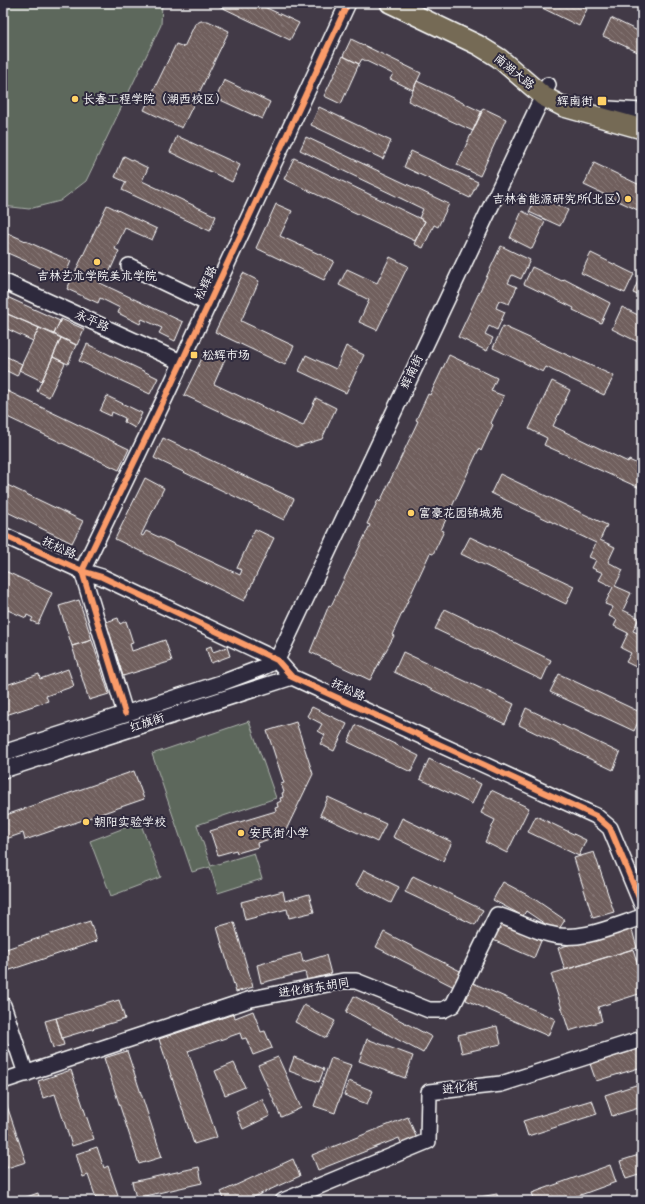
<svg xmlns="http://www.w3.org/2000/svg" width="645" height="1204" viewBox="0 0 645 1204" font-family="'Architects Daughter','LXGW WenKai TC',sans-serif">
<defs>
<pattern id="building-back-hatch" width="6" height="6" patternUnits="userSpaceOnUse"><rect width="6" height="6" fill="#705e5d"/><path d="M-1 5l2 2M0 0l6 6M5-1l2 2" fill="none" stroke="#857675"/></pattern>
</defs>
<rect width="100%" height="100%" fill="#423a47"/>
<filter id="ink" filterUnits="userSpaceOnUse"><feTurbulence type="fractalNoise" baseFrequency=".025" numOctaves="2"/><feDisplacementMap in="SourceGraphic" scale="8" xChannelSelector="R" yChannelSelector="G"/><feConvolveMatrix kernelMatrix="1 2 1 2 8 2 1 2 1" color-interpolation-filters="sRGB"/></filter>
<g filter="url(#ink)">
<!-- garden -->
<path fill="#5d685c" stroke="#aeb4ae" d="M3,3h159l-1,22 -75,156 -26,20 -31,8 -26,-3z
M249,721l27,77 -79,27 14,41 43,-13 8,26 -44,14 -8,-26 -18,5 -40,-118z
M140,822l21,55 -50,19 -21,-55z"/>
<!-- building -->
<path fill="url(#building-back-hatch)" stroke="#fff" d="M220,3h36l43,20 -9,17 -71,-34z
M532,3h43l12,6 -8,17z
M611,18l31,15v21l-39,-18z
M201,21h7l21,10 -47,97 -38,-18 32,-66 8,3 11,-23z
M351,39l70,34 -8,17 -23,-11 3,-5 -31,-15 -3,5 -16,-8z
M343,56l16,8 -18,40 -17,-8z
M224,80l46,22 -8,17 -46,-21z
M417,81l65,31 -9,19 -65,-30z
M319,107l72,34 -8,18 -72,-34z
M483,108l23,11 -26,57 -23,-11z
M177,136l63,29 -8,17 -62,-30z
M306,137l143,67 -11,23 -4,-2 -11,23 -9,-4 11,-23 -6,-3 4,-9 -123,-59z
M411,151l67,31 -8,16 -66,-31z
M124,156l24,12 -6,13 74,35 -6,15 -88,-41 4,-8 -11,-5z
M294,158l131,63 -10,20 -131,-62z
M594,163l48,23v26l-58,-27z
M537,195l31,15 -8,16 -31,-14z
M276,204l16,7 -12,25 54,25 -10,19 -68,-32z
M107,205l50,24 -5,11 -27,-12 -10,21 4,2 -11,24 -3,-2 -5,10 83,39 -8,19 -16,-8 3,-5 -20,-9 -2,5 -22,-11 2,-5 -20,-10 -2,5 -31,-14z
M522,211l23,11 -13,27 -22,-11z
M3,231l68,30 -7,17 -61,-27z
M501,246l29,14 -9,19 -9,-4 -4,8 9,4 -8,17 -10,-4 -3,8 9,4 -8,18 -8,-4 -4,8 8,4 -6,13 -29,-14z
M591,253l43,21 -9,19 -44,-20z
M390,257l18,9 -31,64 -18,-8 10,-22 -30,-15 8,-16 30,14z
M532,267l30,14 2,-2 46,24 -9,20 -28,-13 1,-2 -50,-24z
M243,273l16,8 -18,40 53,25 -9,19 -70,-33z
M640,276l2,1v20l-9,-4z
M7,297l53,24 -6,13 -51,-22v-5z
M622,307l20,10v27l-30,-15z
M3,312l36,16 -6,13 -30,-14z
M61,319l23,10 -7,16 -23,-11z
M503,326l111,50 -10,19 -58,-28 -3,5 -50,-24z
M39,328l22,10 -19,43 -23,-11z
M61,338l15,7 -8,19 -15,-7z
M87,344l71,34 -8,16 -71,-33z
M346,346l18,9 -18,38 -47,-22 7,-16 30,14z
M206,350l19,9 -11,25 89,42 13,-28 20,10 -14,31 -26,8 -112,-52z
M3,355l19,9 -5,12 -14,-7z
M449,355l48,23 -6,13 13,5 -13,27 2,2 -12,26 -2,-2 -38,81 3,1 -11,23 -3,-1 -38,82 2,1 -24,44 -60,-28 19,-47 2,1 39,-81 -3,-1 11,-24 2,2 38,-81 -2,-1 12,-26 2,1z
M53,357l12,6 -16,34 -12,-6z
M552,381l18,9 -17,36 75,36 1,-2 13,6v23l-98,-44 3,-7 -18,-9z
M3,389l126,60 -10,21 -116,-55z
M107,396l35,17 -7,15 -11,-6 1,-4 -13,-6 -1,4 -11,-5z
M163,438l131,61 -10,21 -130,-62z
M500,474l107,51 -7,15 15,7 -7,15 15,8 -8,16 16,7 -8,17 16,8 -6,13 9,4v35l-16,-8 5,-9 -10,-5 7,-15 -14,-7 3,-6 -8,-4 4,-9 -8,-3 8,-17 -14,-7 4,-7 -11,-5 4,-8 -7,-3 7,-14 -105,-50z
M145,478l19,10 -23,47 2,1 3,-5 94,44 2,-5 -5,-2 18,-39 19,9 -30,63 -129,-62z
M3,483l80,38 -11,22 -69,-33z
M470,537l104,49 -8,18 -105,-50z
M3,570l49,23 -14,31 -7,-3 2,-3 -6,-3 -1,3 -23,-10z
M79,600l13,40 -20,6 -13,-40z
M445,609l106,51 -9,20 -107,-51z
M118,618l2,6 6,-3 7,22 -3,1 2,7 33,-11 7,21 -49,15 -17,-54z
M92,640l17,54 -20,6 -17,-54z
M211,646l2,6 14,-5 3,9 -19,7 -5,-15z
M403,652l111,52 -9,20 -111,-52z
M68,669l6,17 -28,10 2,5 -45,15v-30l36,-12 1,5z
M559,674l83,39 -8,18 -84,-39z
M312,707l35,17 -13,27 -14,-7 5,-9 -7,-4 4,-7 -15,-8z
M526,708l94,45 -7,17 -94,-45z
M296,722l17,52 -28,58 1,2 -29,9 1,4 -21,6 -1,-3 -18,5 -8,-24 66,-20 -1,-3 3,-1 -1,-4 4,-2 -1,-3 3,-1 -1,-4 2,-1 -3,-8 3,-1 -17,-52z
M356,725l63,31 -8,16 -63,-30z
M429,759l52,25 -9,20 -52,-25z
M134,771l10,28 -119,41 -2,-7 -20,7v-24z
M491,790l38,18 -22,45 -22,-11 10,-22 -14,-7z
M328,797l58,27 -9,18 -57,-27z
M536,816l50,24 -7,16 -51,-24z
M402,818l50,24 -9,19 -50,-24z
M594,852l20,60 -21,6 -19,-60z
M364,870l35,17 -8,16 -35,-18z
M413,876l70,34 -8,15 -70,-33z
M503,882l30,16 32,22 -8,12 -31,-21 -3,5 -30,-16z
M283,891l2,10 24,-7 5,18 -25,6 -2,-9 -42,11 -4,-18z
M90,921l7,20 -93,31 -1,-22z
M234,922l19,65 -17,5 -19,-65z
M500,923l41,18 -7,17 -41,-18z
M631,926l6,22 -72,22 -7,-22z
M384,932l78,40 -8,15 -78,-40z
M633,949l9,29v15l-44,14 4,14 -33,10 -18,-57z
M301,953l2,9 23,-7 5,19 -24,6 -2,-8 -44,11 -4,-18z
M473,983l82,36 -7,17 -82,-36z
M354,996l78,41 -9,16 -77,-41z
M119,1000l6,19 -63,19 -6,-20z
M304,1005l31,16 -9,17 -31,-16z
M253,1011l8,21 4,-1 7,17 -19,7 -7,-17 -4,1 -2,-6 -52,18 29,86 -23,7 -35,-105 75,-25 1,4z
M56,1018l8,27 -11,3 -8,-27z
M497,1026l4,18 -39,9 -4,-18z
M367,1039l46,17 -8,22 -46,-17z
M642,1048v19l-46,14 -6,-17z
M127,1051l35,106 -23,7 -35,-106z
M278,1057l23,51 -20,9 -23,-52z
M294,1057l30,12 -5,13 -30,-11z
M331,1058l20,7 -16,48 -21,-7z
M234,1063l11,24 -20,8 -10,-24z
M71,1070l23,69 -22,7 -17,-52 -12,4 -5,-17z
M349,1081l24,10 -6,13 -23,-9z
M642,1083v24l-30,9 -7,-21z
M3,1094l23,68 -19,6 -4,-13z
M262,1099l8,17 -27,13 -7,-17z
M592,1100l5,14 -69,22 -5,-15z
M408,1117l10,24 -15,6 -4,-9 -81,32 -6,-15z
M97,1147l7,21 4,-2 12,35h-23l-9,-26 -5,2 -7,-23z
M642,1154v20l-16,5 -6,-18z
M293,1159l7,17 -55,25h-20l-4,-9z
M610,1165l6,17 -52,19h-29l-3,-8z
M199,1167l3,16 -66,15 -4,-16z
M38,1193l2,8h-21l-1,-1z
M497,1194l1,7h-42z"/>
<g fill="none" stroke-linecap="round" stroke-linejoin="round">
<!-- minor casing -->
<g stroke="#fff" stroke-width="18">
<path id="minor" d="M609,109l33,2
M129,266l80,38
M3,281l178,81
M3,535l79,36 20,6 175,83 15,17 304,139 14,12 32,77
M277,660l271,-575
M125,713l-43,-142 83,-173 183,-395
M3,753l221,-71 37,-14 16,-8
M3,770l289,-93
M3,1005l23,69
M3,1081l248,-82 92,-18h13l73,29h14l10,-5 44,-90c18,5 35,15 52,19 31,9 65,-8 93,-17
M283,1201l145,-60 1,-49 72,-8 141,-45"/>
</g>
<!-- major casing -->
<g stroke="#fff" stroke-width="22">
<path id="major" d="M390,3l88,42 21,13 44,38 21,11 78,22"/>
</g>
<!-- minor -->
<use href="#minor" stroke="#2f2a3d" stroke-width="15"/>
<!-- major -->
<use href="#major" stroke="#746b55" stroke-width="19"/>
<!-- cycleway casing -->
<g stroke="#2f2a3d" stroke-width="8">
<path id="cycleway" d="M3,535l79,36 20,6 175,83 15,17 304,139 14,12 32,77
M125,713l-43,-142 83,-173 183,-395"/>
</g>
<!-- cycleway -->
<use href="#cycleway" stroke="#fa9b69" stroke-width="6"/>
</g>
</g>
<!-- markers -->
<g fill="#ffd166" stroke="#2f2a3d" stroke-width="1.5">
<circle cx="75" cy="99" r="4"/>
<rect x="597" y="96" width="10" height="10" rx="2"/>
<circle cx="628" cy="199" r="4"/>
<circle cx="97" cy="262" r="4"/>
<rect x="190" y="351" width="8" height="8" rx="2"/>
<circle cx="411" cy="513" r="4"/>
<circle cx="86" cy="822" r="4"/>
<circle cx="241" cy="833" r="4"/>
</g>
<g text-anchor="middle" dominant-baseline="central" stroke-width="4" stroke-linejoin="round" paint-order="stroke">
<!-- street labels -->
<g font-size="12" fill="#fff" stroke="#2f2a3d">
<text transform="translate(514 72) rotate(39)">南湖大路</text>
<text transform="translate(206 283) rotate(-65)">松辉路</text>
<text transform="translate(92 321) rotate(24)">永平路</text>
<text transform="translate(412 372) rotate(-65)">辉南街</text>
<text transform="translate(59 548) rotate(25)">抚松路</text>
<text transform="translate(348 690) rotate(25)">抚松路</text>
<text transform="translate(147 723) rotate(-18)">红旗街</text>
<text transform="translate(314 988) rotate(-9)">进化街东胡同</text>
<text transform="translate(460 1088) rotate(-7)">进化街</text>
</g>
<!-- poi labels -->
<g font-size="12" fill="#fff" stroke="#2f2a3d" text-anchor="start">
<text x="83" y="99">长春工程学院（湖西校区）</text>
<text x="593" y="101" text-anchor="end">辉南街</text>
<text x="620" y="199" text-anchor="end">吉林省能源研究所(北区)</text>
<text x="97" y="276" text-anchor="middle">吉林艺术学院美术学院</text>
<text x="202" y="355">松辉市场</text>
<text x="419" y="513">富豪花园锦城苑</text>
<text x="94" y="822">朝阳实验学校</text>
<text x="249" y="833">安民街小学</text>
</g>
</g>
<!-- margin -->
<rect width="645" height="1204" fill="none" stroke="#2f2a3d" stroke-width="16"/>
<rect x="8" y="8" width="629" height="1188" fill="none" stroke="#fff" stroke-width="1.5" filter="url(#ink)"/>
</svg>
